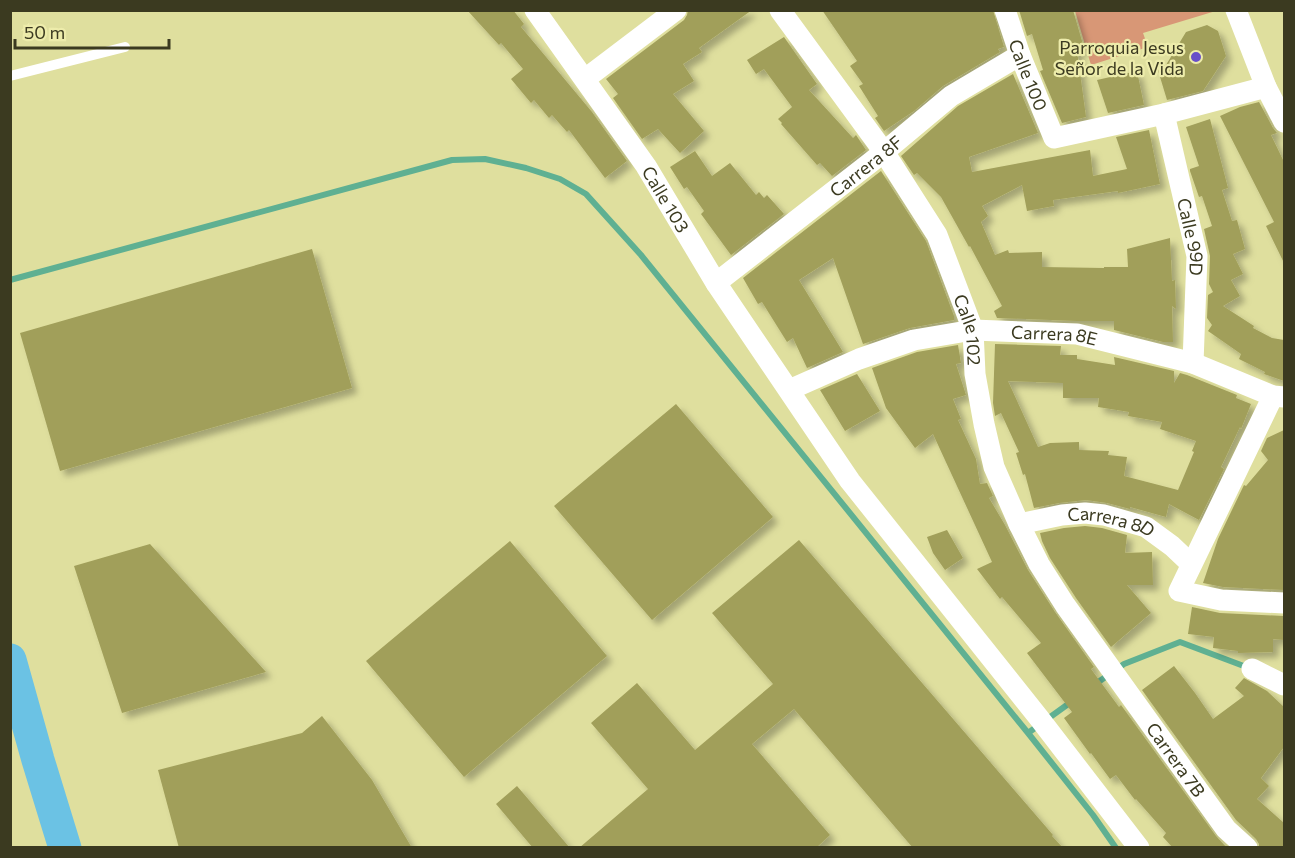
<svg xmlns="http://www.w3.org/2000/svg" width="1295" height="858" viewBox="0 0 1295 858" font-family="Commissioner,sans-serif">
<defs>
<filter id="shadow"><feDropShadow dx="5.5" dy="5.5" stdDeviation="3" flood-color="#0004"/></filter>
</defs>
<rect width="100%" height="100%" fill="#dfdf9e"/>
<!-- green -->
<path fill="#d89776" d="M1219,10l-76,23 5,14 -57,18 -16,-54z"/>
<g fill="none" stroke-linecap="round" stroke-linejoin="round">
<!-- stream -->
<path stroke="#5fb092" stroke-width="6" d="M10,280l442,-120 33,-1 41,9 34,11 26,15 55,61 387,478 65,82 23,33
M1094,685l30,-21 56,-22 69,26
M1028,733l43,-31"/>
</g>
<!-- building -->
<path fill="#a19f5a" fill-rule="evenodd" filter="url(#shadow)" d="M467,10h46l11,14 -3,3 71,85 35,49 -22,17 -36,-48 -2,2 -15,-17 -3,3 -15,-18 -3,3 -20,-24 12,-10 -22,-26 -2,2z
M688,10h64l-53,38 3,4 -19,12 11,17 -21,13 31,37 -24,22 -22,-24 -16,10 -29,-41 5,-4 -12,-15 78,-59 3,-5z
M822,10h171l11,37 -6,2 2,3 -57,34 -29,25 -30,20 -9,-13 3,-2 -19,-30 4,-2 -13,-18 7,-5z
M1019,10h54l11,38 -7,2 9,67 -24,6 -22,-52 3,-1 -11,-36 -5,2z
M1207,25l11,6 8,25 -23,35 -36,9 -10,-33 9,-2 20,-33z
M784,37l33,47 -8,6 44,48 3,-3 10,15 -34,26 -12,-13 -3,2 -36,-41 1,-1 -4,-4 14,-12 -28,-38 -8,5 -9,-14z
M1137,71l7,34 -36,8 -11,-33z
M1013,74l25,59 -69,24 3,15 118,-22 3,26 34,-7 -11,-32 33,-7 11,54 -42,9v-2l-65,9 1,6 -27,5 -5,-26 -40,21 6,10 -7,6 14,33 13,-5 1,3 33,-1v15l62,1v-1h24l-1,-18 43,-11 2,43 3,-1 1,29 -4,-3 1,36h-10l-49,-12v-9h-37l-80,-3 -3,-7 8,-5 -32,-60 -1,1 -28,-50 -24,-24 -3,2 -13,-19 57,-50z
M1259,102l14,26 4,5 -6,2 13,27v101l-18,-37 8,-4 -54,-106 20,-9z
M1210,119l18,69 -6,2 10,31 5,-1 8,29 -12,5 10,20 -12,6 9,16 -17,10 31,20 -1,2 19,10 12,2v41l-20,-7 1,-2 -26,-13 2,-5 -33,-23 4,-6 -5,-7 1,-23 5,-3 -4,-8 1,-28 -6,-27 8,-3 -10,-30 -3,1 -9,-26v-2l9,-3 -13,-39z
M695,151l17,25 18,-13 26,32 3,-3 5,6 3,-3 17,19 -53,41 -30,-41 3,-3 -17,-24 -3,2 -14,-22z
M881,171l45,70 28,75v4l-44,8 -47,16 -30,-86 -34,22 44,72 -36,16 -14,-30 -6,4 -25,-40 -4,2 -15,-26z
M312,249l40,139 -292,83 -40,-138z
M995,344l66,2 -1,9h17v4l38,6 -1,-8 60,14v12l6,-10 7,2 50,20 -1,3 15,6 -10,25 -1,-2 -19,40 3,2 -25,51 -30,-16 -3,13 -36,-10v2l-23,-6 -21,-3 -27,3 -25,5 -9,-34 -2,1 -7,-22 3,-1 -18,-39 -6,3 -2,-13zM1008,381l55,2v15h36l-1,9 31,5 -1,4 34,6 -2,7 36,12 -4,10 2,1 -16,38 -54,-14 3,-19 -19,-2 1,-4 -30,-1v-8l-29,1 -12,4z
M958,345l3,18 -5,1 10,31 -13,4 8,20 -3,1 18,39 4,25 7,-1 6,13 -4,2 16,27 23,45 27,42 39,55 -3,2 28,38 2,-2 95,131 11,12h-54l-10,-11 3,-4 -30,-34 -1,1 -19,-25 -6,4 -19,-26 -1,1 -26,-36 8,-6 -45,-59 14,-10 -39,-46 -2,2 -23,-30 15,-7 -59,-128 -18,14 -29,-40 -14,-40 45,-16z
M857,374l23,37 -35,20 -25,-41z
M676,404l97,113 -121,103 -98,-114z
M1284,430v160l-61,-3 -20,-4 15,-44 26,-54 2,1 22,-26 -7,-9 6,-13z
M1085,526l17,2 25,7 -2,18 27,-1 1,33h-26l24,28 -40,34 -35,-49 -26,-40 -8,-17 -2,-8 24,-5z
M947,530l16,28 -18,12 -12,-17 -6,-16z
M799,540l254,295 -1,1 11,12h-150l-119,-139 -42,35 78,91 -14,13h-237l69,-59 -57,-66 46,-40 58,67 78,-66 -61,-71z
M510,541l97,115 -143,121 -98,-116z
M150,544l116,128 -144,41 -48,-147z
M1192,607l28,6 64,3v24l-11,-1v13l-35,1v-2l-25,-3 1,-11 -26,-3z
M1174,666l21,27 18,26 31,-23 -9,-8 9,-10 23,13 17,16v40l-23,31 8,8 -12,13 27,24v25h-25v-4l-3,-5 -20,-19 -94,-130z
M322,716l50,64 40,68h-233l-21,-78 144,-37z
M517,786l53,62h-37l-37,-44z"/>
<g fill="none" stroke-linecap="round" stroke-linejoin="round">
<!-- service -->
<path stroke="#fff" stroke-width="10" d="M10,76l115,-29"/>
<!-- minor -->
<g stroke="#fff" stroke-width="21">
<path id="s1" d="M535,10l111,156 70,117 134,198 189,237 100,130"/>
<path id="s2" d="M780,10l104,142 53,83 36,95 2,44 9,50 10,43 25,57 20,40 26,41 161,224 21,19"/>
<path id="s3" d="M1005,10l15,45 34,83 110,-24 102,-27"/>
<path d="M1236,10l30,77 18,35"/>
<path d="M585,79l91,-69"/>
<path id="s4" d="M1164,114l33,142 -4,107"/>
<path id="s5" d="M716,283l168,-131 67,-56 69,-41"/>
<path id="s6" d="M789,390l70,-31 55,-19 59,-10 104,4 116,29 80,33 11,1"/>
<path d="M1273,396l-94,195 42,9 63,3"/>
<path id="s7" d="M1019,524l43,-9 23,-2 19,2 42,12 26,19 19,18"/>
<path d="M1252,669l32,16"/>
</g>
<!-- trunk -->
<path stroke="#6bc2e4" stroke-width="33" d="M10,660l28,100 27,88"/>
</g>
<!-- markers -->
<circle fill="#684fc9" stroke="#edecab" stroke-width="2" cx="1196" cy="57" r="6"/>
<g text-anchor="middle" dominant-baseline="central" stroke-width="4.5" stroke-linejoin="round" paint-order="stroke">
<!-- poi labels -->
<g font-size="18" fill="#3b3a20" stroke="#edecab" text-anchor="end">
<text x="1184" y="47">Parroquia Jesus<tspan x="1184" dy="21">Señor de la Vida</tspan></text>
</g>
<!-- street labels -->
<g font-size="18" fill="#3b3a20" stroke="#edecab">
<text stroke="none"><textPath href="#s3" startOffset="69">Calle 100</textPath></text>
<text stroke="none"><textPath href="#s5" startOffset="190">Carrera 8F</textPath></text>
<text stroke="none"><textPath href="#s1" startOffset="230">Calle 103</textPath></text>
<text stroke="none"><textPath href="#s4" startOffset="126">Calle 99D</textPath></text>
<text stroke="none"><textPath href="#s2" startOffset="375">Calle 102</textPath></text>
<text stroke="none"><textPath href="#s6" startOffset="276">Carrera 8E</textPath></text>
<text stroke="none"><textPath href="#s7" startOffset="94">Carrera 8D</textPath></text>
<text stroke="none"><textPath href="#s2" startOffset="861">Carrera 7B</textPath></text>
</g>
</g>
<!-- border -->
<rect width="1295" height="858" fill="none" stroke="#3b3a20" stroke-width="24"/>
<!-- scale -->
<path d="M15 39v9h154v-9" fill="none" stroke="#3b3a20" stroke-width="3"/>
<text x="24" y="39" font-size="18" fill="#3b3a20" stroke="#edecab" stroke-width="4.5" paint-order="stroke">50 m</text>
</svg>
